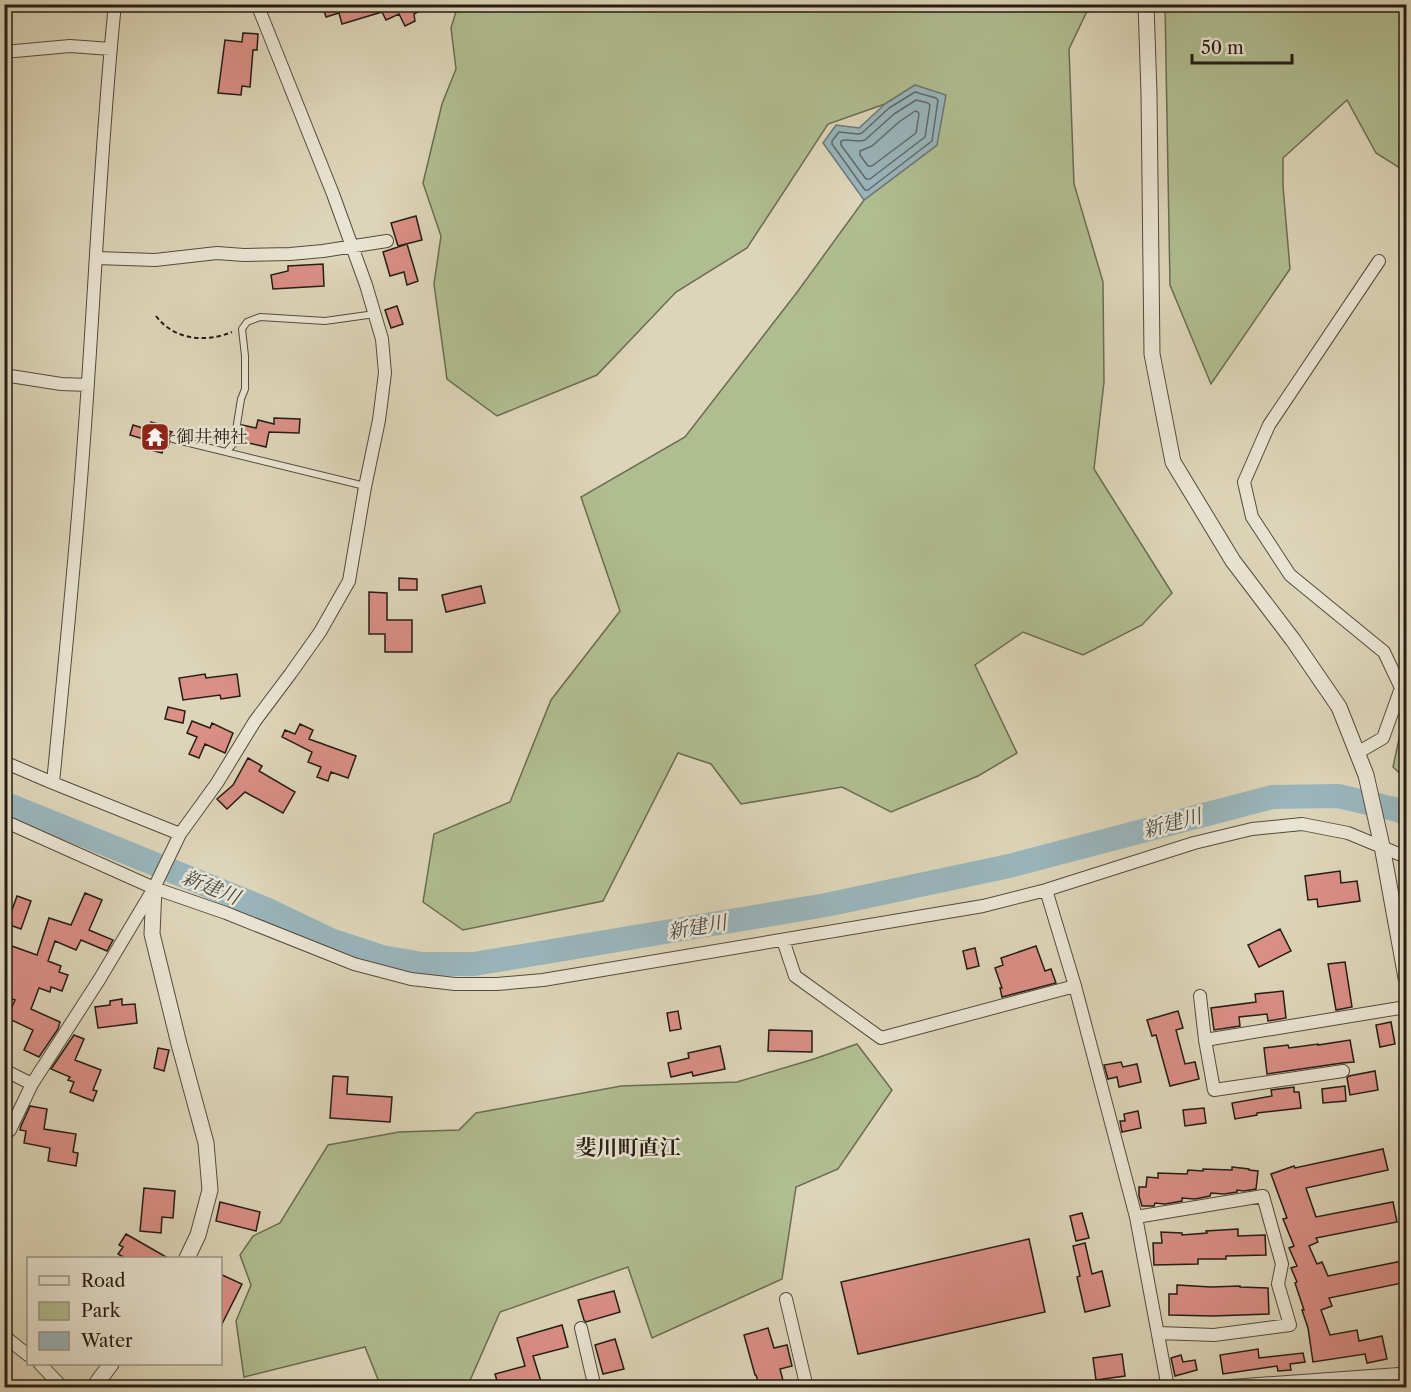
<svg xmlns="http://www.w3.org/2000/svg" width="1411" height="1392" viewBox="0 0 1411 1392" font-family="'Libre Caslon Text','Noto Serif JP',serif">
<rect width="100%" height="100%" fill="#ddd5b9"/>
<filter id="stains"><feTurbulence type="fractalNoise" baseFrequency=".00333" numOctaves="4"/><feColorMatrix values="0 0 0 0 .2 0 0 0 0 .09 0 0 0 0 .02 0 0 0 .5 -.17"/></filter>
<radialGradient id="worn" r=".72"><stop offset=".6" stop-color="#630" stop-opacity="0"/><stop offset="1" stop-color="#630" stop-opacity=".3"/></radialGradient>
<!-- green -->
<path fill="#b0bd90" stroke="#6a6d52" stroke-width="1.5" d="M458,5h632l-21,44 5,135 29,98 1,100 -10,87 78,124 -30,32 -59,30 -60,-23 -48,33 42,88 -39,23 -87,36 -49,-25 -101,17 -30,-40 -33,-11 -75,148 -140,29 -40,-28 11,-68 76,-32 41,-102 69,-89 -39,-114 104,-60 113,-146 66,-91 73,-55 -22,-60 -30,19 -57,20 -81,124 -71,44 -79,83 -100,41 -50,-37 -13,-95 7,-48 -18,-53 19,-79 14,-35 -5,-41z
M1165,5h241v167l-30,-19 -29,-53 -64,58v28l7,83 -79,115 -41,-99z
M1406,706v73l-13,-12z
M857,1044l35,46 -54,79 -42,18 -14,92 -130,59 -24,-71 -128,45 -32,73 -39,3 -48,-1 -16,-40 -121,30 -8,-56 15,-36 -11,-30 13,-19 27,-13 48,-78 71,-13 60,-2 17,-17 145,-27 116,-4 77,-23z"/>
<!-- water -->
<path fill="#99b5bb" stroke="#6b7878" stroke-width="1.5" d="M915,85l31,10 -9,50 -73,55 -41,-57 13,-18 23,3 26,-24z"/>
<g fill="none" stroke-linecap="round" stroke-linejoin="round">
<!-- shore -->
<path stroke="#5f6968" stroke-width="1.5" d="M915,92l21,6 2,2 -6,41 -64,49h-3l-33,-46v-3l7,-9 19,2 4,-1 27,-25z
M916,100l12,3 2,2 -5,32 -55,42h-4l-25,-34v-4c7,-3 16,2 24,-1l29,-26z
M915,111l3,1 1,2 -3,19 -44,33h-4l-8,-11v-4l12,-5 27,-24z"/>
<!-- river -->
<path stroke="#99b5bb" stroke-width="24" d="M4,803l262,106 67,32 49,16 40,7h52l352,-59 183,-39 263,-69 66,-1 60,14 8,4"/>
</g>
<!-- building -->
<path fill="#da8f87" stroke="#251d14" stroke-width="1.5" d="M322,4h111l-19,10 1,7 -10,5 -6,-12 -13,6 -4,-8 -40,12 -3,-11 -13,4z
M243,33l15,1 -1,16h-4l-3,37 -8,-1 -1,9 -23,-2 7,-53 17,2z
M416,216l6,24 -24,6 -7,-23z
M407,244l11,37 -11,4 -3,-13 -14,4 -7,-24z
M323,264l1,22 -51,3 -2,-14 17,-4v-5z
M397,306l6,18 -12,4 -6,-18z
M274,418l26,1 -1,14 -30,-1 -3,15 -26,-6 2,-16 14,3 2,-8 16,4z
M151,422l15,4 -1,4 7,2 -4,5 1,6 -1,4 -4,-1 -2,7 -18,-5 3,-8 -17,-5 3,-10 16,5z
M399,578l18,1v11h-18z
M481,586l4,17 -39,9 -4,-17z
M369,592l18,1v27h25v32h-27v-18h-16z
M205,674l1,4 31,-4 3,22 -19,3 -1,-4 -37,5 -4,-22z
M168,707l17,4 -2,12 -18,-4z
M192,721l18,7 2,-5 21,10 -8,20 -20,-9 -6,14 -10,-4 8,-17 -10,-4z
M300,724l13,6 -4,9 47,17 -8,22 -17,-6 -3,9 -11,-4 4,-10 -13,-5 4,-10 -30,-15 3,-7 10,4z
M248,758l14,8 -3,5 36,21 -12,21 -38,-21 -18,17 -10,-10 16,-14z
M1340,871l1,12 16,-2 3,20 -42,6 -1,-8 -9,1 -3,-24z
M85,893l17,7 -13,30 24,10 -6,11 -26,-11 -5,10 -21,-9 -7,20 13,5 -2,6 9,3 -6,16 -11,-4 -1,5 -11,-4 -8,21 29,13 -2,7 -19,28 -15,-7 9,-20 -26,-12 8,-18 -11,-4v-11l5,-12 -5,-1v-16l5,-11 28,10 12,-37 22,7z
M17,896l14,5 -10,28 -14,-5z
M1280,929l11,22 -32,16 -11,-22z
M1036,946l9,25 6,-2 5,14 -54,14 -2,-9h2l-7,-20 8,-3 -2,-7z
M975,948l4,18 -12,3 -4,-18z
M1345,962l7,45 -16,3 -8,-46z
M1283,991l3,27 -18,3 -1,-7 -28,3 1,9 -26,4 -3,-22 45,-6 -1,-8z
M122,999v6l13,-1 2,19 -39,5 -3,-21 15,-2v-4z
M678,1011l3,18 -11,2 -3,-18z
M1178,1011l5,17 -7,2 9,34 10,-2 4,17 -29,7 -14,-51 -4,1 -5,-16z
M1391,1022l4,22 -15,3 -4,-22z
M769,1030l43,1v21l-44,-1z
M74,1035l10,4 -9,21 26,10 -8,20 4,1 -4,10 -23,-9 4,-10 -6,-2 2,-3 -19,-8z
M1350,1040l4,22 -12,1 -75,11 -3,-26 24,-3 1,3 29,-4v1z
M720,1046l5,23 -32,7 -1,-4 -21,5 -3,-14 21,-5 -1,-5z
M158,1048l11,2 -5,21 -10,-3z
M1121,1062l2,5 14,-3 4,18 -22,5 -2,-10 -9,2 -4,-14z
M1375,1071l3,19 -28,5 -3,-17 2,-2z
M333,1076l15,1 -1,17 45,3 -2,25 -60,-4z
M1345,1086l1,15 -23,2 -1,-14z
M1294,1087v5h5l2,16 -44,5v2l-22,4 -3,-16 40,-7 -1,-6z
M30,1106l17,3 -3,20 32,5 -3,18 5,1 -2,13 -28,-5 2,-13 -26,-5 2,-12 -6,-1 1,-4z
M1204,1108l2,15 -21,3 -2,-16z
M1138,1111l3,17 -19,4 -2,-11h5l-1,-7z
M1383,1149l5,21 -82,18 10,29 77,-15 4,20 -81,16 2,4 -9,4 8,18 5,-2 6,14 79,-16v22l-78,16 3,8 -11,4 9,25 27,-5 2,11 23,-5 5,23 -20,4 -2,-9 -52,8 -5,-34 -6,-18h2l-9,-27 2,-1 -6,-14 6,-2 -8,-18 5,-2 -11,-27 4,-1 -16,-44 23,-8 1,2z
M1232,1167l17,2v1l9,1 -2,18 -12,2 -7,-1v2l-13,2 -13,-1 -1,3 -15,3 -13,-1v3l-17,3 -10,-1 -1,3h-12l-3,-10v-9h7l1,-10 11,1v-5l29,1 1,-4 15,1v-2l29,1z
M144,1188l31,3 -2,27 -11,-1 -1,16 -21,-2z
M220,1202l40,10 -4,19 -40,-10z
M1082,1213l7,25 -13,3 -6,-25z
M1238,1229v7l27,-1 1,20 -40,1v3h-28v5l-44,1 -1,-22h9l-1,-11 21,1v2l25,-2 -1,-2z
M126,1234l42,24h-43l-7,-4 5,-7 -4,-2z
M1029,1239l16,73 -187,42 -17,-72z
M1085,1243l7,31 10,-3 8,35 -25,6 -8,-35 3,-1 -7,-30z
M220,1274l22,10 -22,44z
M1177,1285l34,2 29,-1v1l28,1 1,26 -56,2 -44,-1v-21h8z
M614,1291l6,21 -34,10 -2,-2 -6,-20z
M562,1325l6,22 -35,9 10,32h-44l-4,-14 30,-8 -8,-28z
M768,1328l6,20 13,-3 5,21 -12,3 5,19h-25l-4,-13h-1l-11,-40z
M615,1339l9,30 -21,5 -8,-29z
M1258,1349l1,9 44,-5 2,9 -15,2 1,6 -13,1 -1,-5 -54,8 -3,-19z
M1122,1354l3,22 -29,4 -3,-22z
M1181,1355l2,7 12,-2 2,10 -22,6 -4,-18z"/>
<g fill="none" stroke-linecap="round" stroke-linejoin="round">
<!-- service casing -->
<g stroke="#534b3d" stroke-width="8">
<path id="service" d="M173,439l192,47
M226,452l8,-9 7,-44 4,-10v-33l-3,-27 5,-7 13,-5 65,4 50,-7"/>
</g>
<!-- minor casing -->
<g stroke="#534b3d" stroke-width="14">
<path id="minor" d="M4,52l66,-6 41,3
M96,258l59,2 62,-7 27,2 46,-1 33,-3 64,-10
M4,375l57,9 27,1
M1357,753l26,-15 18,-50 -17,-36 -94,-77 -38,-58 -8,-35 25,-57 110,-164
M4,762l49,21 127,51
M53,783c11,-114 23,-229 31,-344 11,-145 16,-290 31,-435
M4,821l150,67 72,25 128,51 57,15 44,5h42l46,-4 440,-74 63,-16 148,-47 58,-14 50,-5 46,9 58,24
M1046,890l29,96 61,231 32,171
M783,940l12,36 86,62 194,-52
M1200,996l5,44 9,50 129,-19
M1205,1040l201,-33
M4,1070l28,14
M4,1135l6,-5 22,-46 67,-104 55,-92 26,-54 37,-51 38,-62 36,-48 29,-41 29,-51 16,-94 14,-67 6,-47 -3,-34 -16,-54 -33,-91 -76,-190
M1136,1217l127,-21 19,68 -4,20 12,41 -76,10 -56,-2
M786,1299l21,89
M581,1328l14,60
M4,1336l24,19
M40,1364l23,24"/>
</g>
<!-- tertiary casing -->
<g stroke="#534b3d" stroke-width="17">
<path id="tertiary" d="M1146,4l3,89 3,261 21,108 60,99 60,79 46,67 27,68 16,71 24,132
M154,888l-2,46 27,110 27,99 4,47 -12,45 -11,23
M93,1388l18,-24
M1224,1388l182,-13"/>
</g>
<!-- path -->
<path stroke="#251d14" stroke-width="2" stroke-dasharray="4.5 3" stroke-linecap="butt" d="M156,316c18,24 49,27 76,16"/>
<!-- service -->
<use href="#service" stroke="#e9e4d2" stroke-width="6"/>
<!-- minor -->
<use href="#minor" stroke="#e9e4d2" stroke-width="12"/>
<!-- tertiary -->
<use href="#tertiary" stroke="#e9e4d2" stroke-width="15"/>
</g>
<!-- icons -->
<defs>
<g id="temple-square" transform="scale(1.5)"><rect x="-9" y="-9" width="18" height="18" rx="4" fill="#8f2418" stroke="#e9e4d2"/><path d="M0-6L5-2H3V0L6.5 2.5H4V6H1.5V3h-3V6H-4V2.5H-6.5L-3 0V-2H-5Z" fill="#fff"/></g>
</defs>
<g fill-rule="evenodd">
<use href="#temple-square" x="155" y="437"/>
</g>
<g text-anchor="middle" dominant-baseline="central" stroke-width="5" stroke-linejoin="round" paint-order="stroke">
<!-- poi labels -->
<g font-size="18" fill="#251d14" stroke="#e9e4d2" text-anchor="start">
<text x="176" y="437">御井神社</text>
</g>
<!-- water labels -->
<g font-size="20" font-style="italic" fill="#484b46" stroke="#e9e4d2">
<text transform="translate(1172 823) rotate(-15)">新建川</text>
<text transform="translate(211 887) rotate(22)">新建川</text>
<text transform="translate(697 927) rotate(-10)">新建川</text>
</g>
<!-- quarter labels -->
<g font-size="21" font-weight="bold" fill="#251d14" stroke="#e9e4d2">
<text x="628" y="1147">斐川町直江</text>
</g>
</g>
<!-- margin -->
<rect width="1411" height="1392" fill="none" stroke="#ddd5b9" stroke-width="24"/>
<rect x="6" y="6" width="1399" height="1380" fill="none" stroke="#251d14" stroke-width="3"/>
<rect x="12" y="12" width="1387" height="1368" fill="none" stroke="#251d14" stroke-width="1.5"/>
<!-- legend -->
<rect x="27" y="1257" width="195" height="108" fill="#e9e4d2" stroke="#9b9486" stroke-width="1.5"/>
<rect x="39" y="1276" width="30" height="9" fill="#e9e4d2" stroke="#9b9486" stroke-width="1.5"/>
<text x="81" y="1287" font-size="18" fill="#251d14">Road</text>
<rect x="39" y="1302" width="30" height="18" fill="#b0bd90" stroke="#9b9486" stroke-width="1.5"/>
<text x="81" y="1317" font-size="18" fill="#251d14">Park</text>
<rect x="39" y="1332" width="30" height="18" fill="#99b5bb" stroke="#9b9486" stroke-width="1.5"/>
<text x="81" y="1347" font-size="18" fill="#251d14">Water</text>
<!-- scale -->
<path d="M1192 54v9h100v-9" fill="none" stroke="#251d14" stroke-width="3"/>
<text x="1201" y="54" font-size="18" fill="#251d14" stroke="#e9e4d2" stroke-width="4.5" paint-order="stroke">50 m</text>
<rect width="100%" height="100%" filter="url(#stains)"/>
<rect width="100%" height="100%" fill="url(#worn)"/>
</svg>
